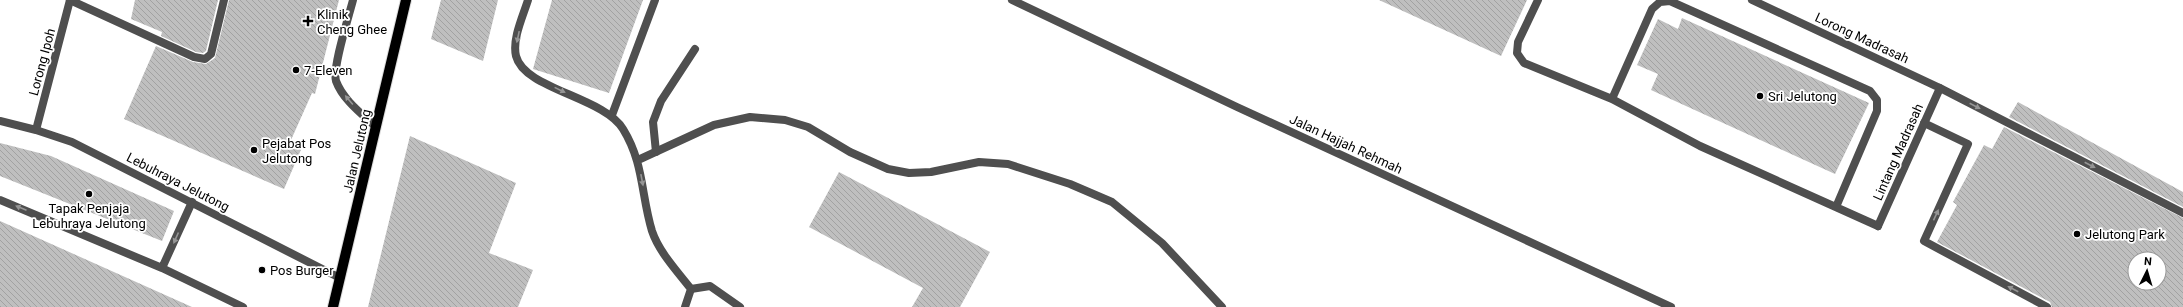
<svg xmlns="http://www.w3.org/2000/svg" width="2183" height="307" viewBox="0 0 2183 307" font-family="Roboto,sans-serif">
<defs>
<pattern id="building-back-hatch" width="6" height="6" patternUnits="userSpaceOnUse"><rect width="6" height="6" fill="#bfbfbf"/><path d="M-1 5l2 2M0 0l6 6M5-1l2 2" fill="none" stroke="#a2a2a2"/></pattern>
</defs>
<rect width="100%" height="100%" fill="#fff"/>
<!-- building -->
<path fill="url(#building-back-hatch)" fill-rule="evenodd" d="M135,0h83l-12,51 -3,2 -7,-1 -35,-16 1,-4 -31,-13z
M229,0h110l-24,94 -3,-1 -21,47 12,5 -19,44 -160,-70 32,-73 37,16 13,2 9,-6z
M441,0h57l-15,61 -52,-22z
M552,0h91l-34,93 -76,-24z
M1379,0h148l-26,56z
M1682,18l187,85 -34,71 -184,-84 7,-16 -21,-9 21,-46 20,10z
M2018,102l165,90v15l-174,-90z
M2004,127l179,91v89h-131l-2,-5 -113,-60 20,-37 -4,-3 31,-57 8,4zM2135,259h24v24h-24z
M410,136l106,47 -27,70 44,17 -15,37h-150z
M0,143l51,13 123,55 -12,30 -162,-65z
M839,172l151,80 -30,55h-48l11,-19 -114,-61z
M0,221l192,86h-192z"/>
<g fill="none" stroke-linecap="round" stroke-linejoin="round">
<!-- primary casing -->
<g stroke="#dbdbdb" stroke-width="12">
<path id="primary" d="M333,307l73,-307"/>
</g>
<!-- service -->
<path stroke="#4f4f4f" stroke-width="8" d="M70,0l124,57 11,2 6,-5 13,-54
M353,0c-4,16 -21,68 -17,81 7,19 26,33 40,46
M1538,0l-20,42 -1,11 7,10 88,36 88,47 178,80
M1940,88l243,125
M1612,99l40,-90 8,-7 10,-1 200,90 7,9v11l-41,96
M612,115l43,-115
M1924,123l44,21 -44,97 123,66
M656,152l-3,-30 8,-21 34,-52
M0,200l162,68 30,-66
M162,268l81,39
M691,289l19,-3 30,21"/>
<!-- minor -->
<path stroke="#4f4f4f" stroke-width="8" d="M528,0c-5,16 -16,39 -12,56 8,33 88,41 107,73 21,34 18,66 29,102 7,21 25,40 39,58l-6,18
M1012,0l225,107 434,200
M1752,0l188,88 -62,138
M0,121l36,9 36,12 268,136
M36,130l34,-130
M638,160l76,-35 36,-8 35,3 23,7 42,25 38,17 21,4 22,-1 48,-10 29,2 62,20 42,18 50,41 60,64"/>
<!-- primary -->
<use href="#primary" stroke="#000" stroke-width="10"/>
</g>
<!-- one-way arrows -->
<defs><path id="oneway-solid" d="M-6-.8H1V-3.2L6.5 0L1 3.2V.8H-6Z"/></defs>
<g fill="#959595">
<use href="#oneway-solid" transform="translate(518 37) rotate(102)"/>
<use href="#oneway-solid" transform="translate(560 90) rotate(26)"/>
<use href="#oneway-solid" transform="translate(349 100) rotate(-130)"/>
<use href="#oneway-solid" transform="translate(1975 106) rotate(27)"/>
<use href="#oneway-solid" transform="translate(2090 165) rotate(27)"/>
<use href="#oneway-solid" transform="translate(642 180) rotate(79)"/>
<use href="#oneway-solid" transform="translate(21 208) rotate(-157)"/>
<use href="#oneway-solid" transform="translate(1936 215) rotate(-65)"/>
<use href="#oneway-solid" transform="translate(176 238) rotate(114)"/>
<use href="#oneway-solid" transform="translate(2013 289) rotate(-152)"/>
</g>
<!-- markers -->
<g fill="#000" stroke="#fff" stroke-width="1.5">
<path d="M306 15h4v4h4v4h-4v4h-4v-4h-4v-4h4z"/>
<circle cx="296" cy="70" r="4"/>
<circle cx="1760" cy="96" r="4"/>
<circle cx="254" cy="150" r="4"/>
<circle cx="89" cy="194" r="4"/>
<circle cx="2077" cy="234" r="4"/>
<circle cx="262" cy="270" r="4"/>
</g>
<g text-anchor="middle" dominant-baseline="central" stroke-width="3.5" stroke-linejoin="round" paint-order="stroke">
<!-- poi labels -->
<g font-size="13" fill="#000" stroke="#fff" text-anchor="start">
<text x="317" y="14">Klinik<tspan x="317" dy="15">Cheng Ghee</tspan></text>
<text x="304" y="70">7-Eleven</text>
<text x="1768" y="96">Sri Jelutong</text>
<text x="262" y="143">Pejabat Pos<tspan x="262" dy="15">Jelutong</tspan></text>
<text x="89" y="208" text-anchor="middle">Tapak Penjaja<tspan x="89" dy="15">Lebuhraya Jelutong</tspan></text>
<text x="2085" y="234">Jelutong Park</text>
<text x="270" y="270">Pos Burger</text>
</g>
<!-- street labels -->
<g font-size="13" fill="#000" stroke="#fff">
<text transform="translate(1862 38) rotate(25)">Lorong Madrasah</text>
<text transform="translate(42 62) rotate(-75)">Lorong Ipoh</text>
<text transform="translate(1346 144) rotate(25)">Jalan Hajjah Rehmah</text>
<text transform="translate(357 151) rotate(-77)">Jalan Jelutong</text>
<text transform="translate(1898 152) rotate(-66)">Lintang Madrasah</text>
<text transform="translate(178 182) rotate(27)">Lebuhraya Jelutong</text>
</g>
</g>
<!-- north arrow -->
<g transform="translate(2147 271) rotate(5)"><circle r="19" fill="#ffffff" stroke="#999999"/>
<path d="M0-3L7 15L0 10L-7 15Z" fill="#000000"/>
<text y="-6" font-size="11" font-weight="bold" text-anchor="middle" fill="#000000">N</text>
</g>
</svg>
